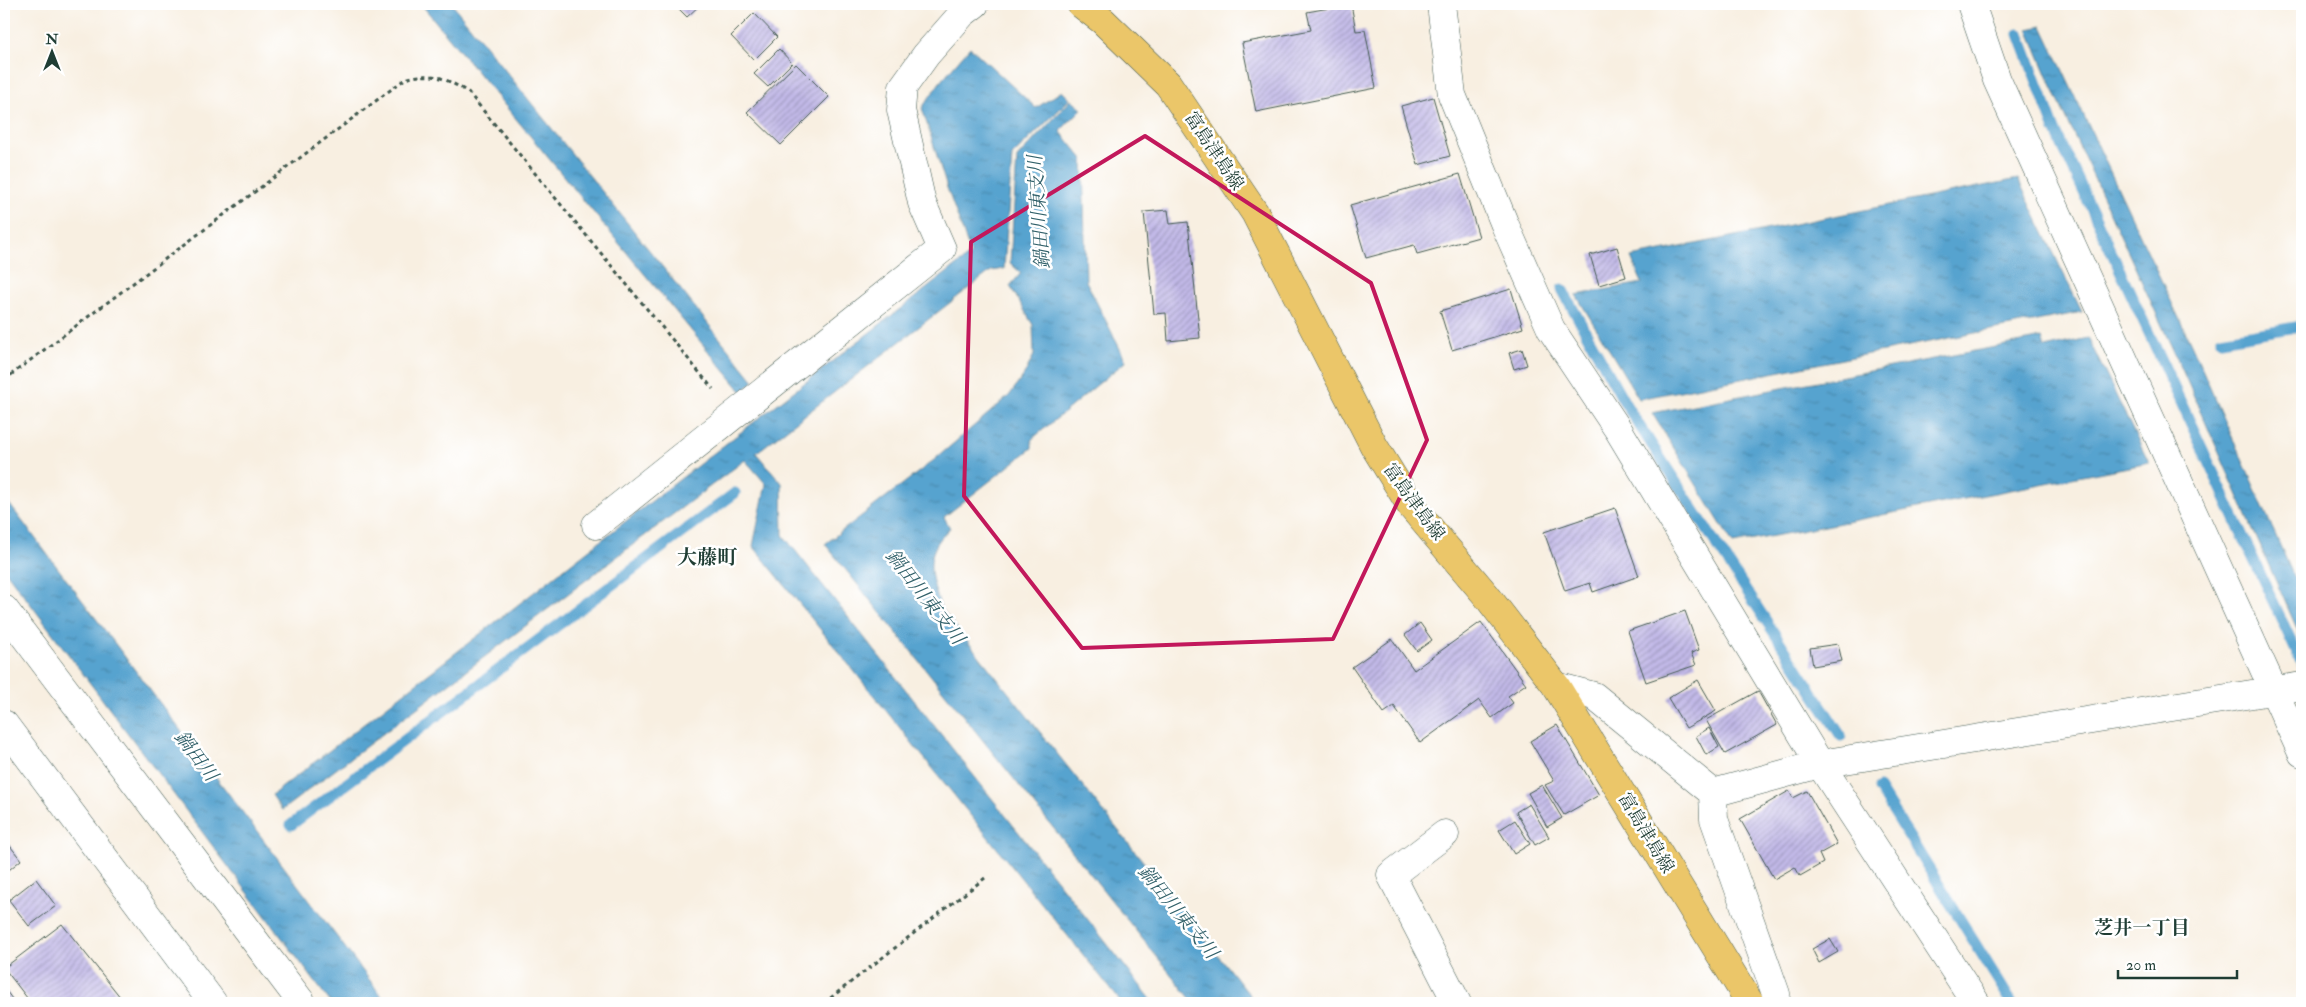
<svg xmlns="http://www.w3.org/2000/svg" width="2306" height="1007" viewBox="0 0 2306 1007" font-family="'IM FELL Double Pica','Noto Serif JP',serif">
<defs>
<pattern id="water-ripples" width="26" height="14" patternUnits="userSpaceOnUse" patternTransform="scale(1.25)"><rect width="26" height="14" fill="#56a3cf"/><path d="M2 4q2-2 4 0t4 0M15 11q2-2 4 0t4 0" fill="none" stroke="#4786a9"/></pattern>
<pattern id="building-hatch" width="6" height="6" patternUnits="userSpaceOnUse" patternTransform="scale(1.25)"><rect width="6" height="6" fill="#c2b9e8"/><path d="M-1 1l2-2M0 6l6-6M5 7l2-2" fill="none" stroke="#9d98bd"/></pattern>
</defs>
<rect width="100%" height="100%" fill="#fff"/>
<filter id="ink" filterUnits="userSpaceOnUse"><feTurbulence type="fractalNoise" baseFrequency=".02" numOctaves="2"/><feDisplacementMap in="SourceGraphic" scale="10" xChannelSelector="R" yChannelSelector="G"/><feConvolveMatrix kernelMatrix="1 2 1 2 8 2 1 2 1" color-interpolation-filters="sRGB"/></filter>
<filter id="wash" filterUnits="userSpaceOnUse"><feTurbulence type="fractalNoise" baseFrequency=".0096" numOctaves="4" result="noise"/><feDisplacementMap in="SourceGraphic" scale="20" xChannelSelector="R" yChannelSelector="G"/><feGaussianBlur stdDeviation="1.12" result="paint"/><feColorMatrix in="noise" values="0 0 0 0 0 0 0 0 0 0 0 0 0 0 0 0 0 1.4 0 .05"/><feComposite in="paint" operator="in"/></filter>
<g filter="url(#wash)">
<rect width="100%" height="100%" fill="#f8efe1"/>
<!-- water -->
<path fill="url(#water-ripples)" stroke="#3a7082" d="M421,4h31l302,377 -12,11z
M2042,26l150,320 110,249v45l-122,-275 -123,-267 -29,-69z
M970,47l66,61 26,-17 8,8 -58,57 -8,113 -13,2 -235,182 26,30 1,52 371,468h-32l-369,-457 13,-62 -21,-24 -463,350 -10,-15 699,-541 -24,-66 -25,-80 18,-26z
M1071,100l11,9 -22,22 23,28 3,122 40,80 -94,78v9l-88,69 6,11c-28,27 -20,47 -9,80l315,395h-62l-369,-459 109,-84 75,-64 15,-21 10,-20 -1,-30 -23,-39 11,-13 -11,-10 7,-105z
M2018,179l64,133 -443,87 -63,-104 66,-12 -11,-26z
M2042,338l3,10 43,-10 61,125 -416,81 -81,-131z
M4,497l383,506h-56l-327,-434z"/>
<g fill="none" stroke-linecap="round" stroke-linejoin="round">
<!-- stream -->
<path stroke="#56a3cf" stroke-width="11" d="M2019,34l36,96 247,534
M1562,289l64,116 215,331
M2221,340l81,-14
M1879,788l133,215
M291,825l444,-332"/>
</g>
<g id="blocks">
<!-- building -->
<path fill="url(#building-hatch)" d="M674,4h27l-14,13z
M1351,4l5,27 9,-1 11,58 -120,24 -14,-69 69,-13 -4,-18z
M754,13l23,24 -23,23 -23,-24z
M779,49l13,14 -24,24 -14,-13z
M796,64l33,33 -48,48 -34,-33z
M1433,97l17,59 -32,9 -17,-59z
M1460,174l19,63 -62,17 -3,-9 -48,13 -16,-53z
M1168,210l2,14 18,-2 12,116 -32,3 -2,-28 -12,1 -10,-102z
M1617,247l9,30 -27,8 -9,-30z
M1511,289l12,39 -71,22 -12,-39z
M1522,349l5,16 -13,4 -5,-16z
M1615,508l24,68 -46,16 -3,-9 -25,8 -21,-59z
M1685,611l14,39 -8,3 5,12 -50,17 -18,-51z
M1481,622l45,62 -18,12 5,7 -21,15 -13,-18 -59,43 -26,-37 -10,7 -32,-46 40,-28 22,31z
M1420,623l12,17 -15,11 -12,-16z
M1838,644l4,17 -29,5 -3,-18z
M1698,680l18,31 -30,17 -18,-30z
M1758,691l19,34 -52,29 -19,-34z
M1557,725l42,70 -35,20 -19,-30 9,-4 -24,-40z
M1709,728l10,19 -13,8 -10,-19z
M1542,785l20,33 -15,9 -19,-34z
M1789,791l4,7 14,-7 30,53 -18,10 4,9 -23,13 -5,-9 -21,12 -34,-60z
M1529,804l20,33 -14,8 -19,-33z
M1515,820l15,24 -16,10 -15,-24z
M4,838l17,22 -17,14z
M36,879l20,27 -27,20 -20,-26z
M62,924l63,79h-94l-27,-35z
M1830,939l8,13 -19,11 -7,-14z
M4,988l11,15h-11z"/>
</g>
</g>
<g filter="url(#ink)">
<use href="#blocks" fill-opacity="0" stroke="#40584e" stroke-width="1"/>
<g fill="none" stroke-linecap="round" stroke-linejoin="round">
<!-- minor casing -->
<g stroke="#40584e" stroke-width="29">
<path id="minor" d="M1441,4l11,91 53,130 46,104 68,102 201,333 156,239
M1971,4l26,76 305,673
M596,525l346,-276 -20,-46 -21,-93 2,-23 23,-32 36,-41 13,-10
M4,609l298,394
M1556,686l38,10 119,97 107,-29 482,-78
M4,724l209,279
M1713,793l1,26 62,175 -2,9
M1445,834l-54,41 66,128"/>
</g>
<!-- major casing -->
<g stroke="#40584e" stroke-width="29">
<path id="major" d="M1081,4l22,17 65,63 87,129 119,233 37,60 75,89 70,91 194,317"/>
</g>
<!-- path -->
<path stroke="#40584e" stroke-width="3" stroke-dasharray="4 4" stroke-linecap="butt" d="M4,380l401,-301c28,-8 39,-1 63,13l245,297
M824,1003l161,-125"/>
<!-- minor -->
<use href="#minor" stroke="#fff" stroke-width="28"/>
<!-- major -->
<use href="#major" stroke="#ebc669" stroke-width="28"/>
</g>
</g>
<!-- marked area -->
<path fill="none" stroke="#c2185b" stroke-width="4" stroke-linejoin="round" d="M1145,136l226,147 56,157 -94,199 -251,9 -118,-152 7,-254z"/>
<g text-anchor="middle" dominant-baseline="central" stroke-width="5" stroke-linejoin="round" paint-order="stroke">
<!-- street labels -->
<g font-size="18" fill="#1f3d34" stroke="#fff">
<text transform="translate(1214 151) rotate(56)">富島津島線</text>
<text transform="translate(1414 502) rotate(54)">富島津島線</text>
<text transform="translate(1646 833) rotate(59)">富島津島線</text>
</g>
<!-- water labels -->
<g font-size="19" font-style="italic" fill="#32616a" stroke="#fff">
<text transform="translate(1039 212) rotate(-94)">鍋田川東支川</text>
<text transform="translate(925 597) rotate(52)">鍋田川東支川</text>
<text transform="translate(196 756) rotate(53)">鍋田川</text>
<text transform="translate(1178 912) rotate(51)">鍋田川東支川</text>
</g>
<!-- neighbourhood labels -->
<g font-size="19" font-weight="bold" fill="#1f3d34" stroke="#fff">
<text x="2142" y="928">芝井一丁目</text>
</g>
<!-- quarter labels -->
<g font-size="20" font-weight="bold" fill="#1f3d34" stroke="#fff">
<text x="707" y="557">大藤町</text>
</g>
</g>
<!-- margin -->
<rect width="2306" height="1007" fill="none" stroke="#fff" stroke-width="20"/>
<!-- north arrow -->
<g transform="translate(52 52)" stroke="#ffffff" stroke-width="4" paint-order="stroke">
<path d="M0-4L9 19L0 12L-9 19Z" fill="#1f3d34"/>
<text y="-8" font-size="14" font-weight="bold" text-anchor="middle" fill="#1f3d34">N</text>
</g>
<!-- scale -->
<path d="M2118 970v8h119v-8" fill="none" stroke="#1f3d34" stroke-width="2.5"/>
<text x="2126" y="970" font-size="15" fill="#1f3d34" stroke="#ffffff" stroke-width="4" paint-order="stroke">20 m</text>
</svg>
